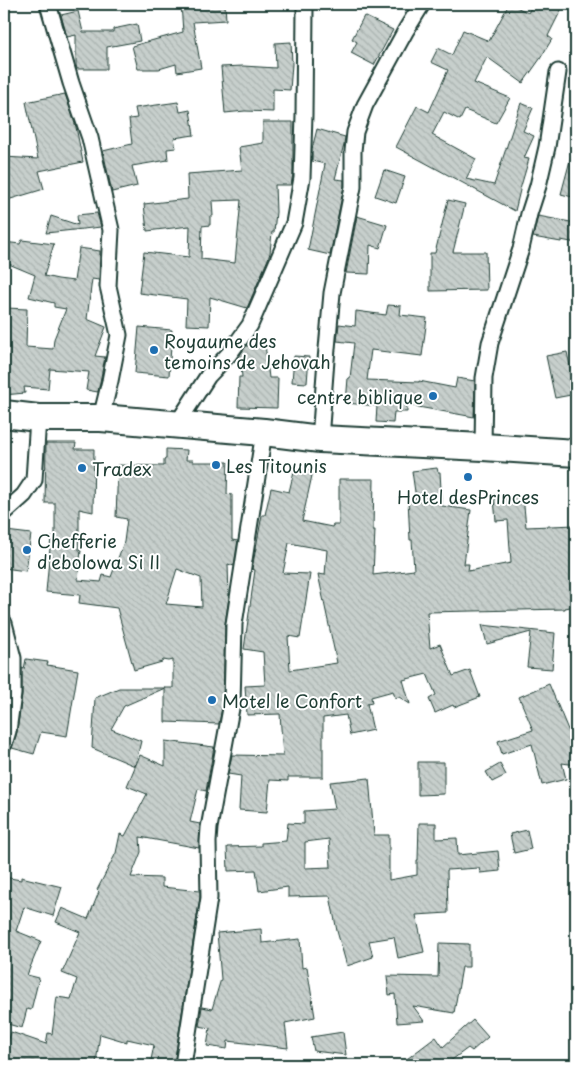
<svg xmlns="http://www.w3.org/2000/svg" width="580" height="1069" viewBox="0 0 580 1069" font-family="'Playpen Sans',sans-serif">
<defs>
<pattern id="building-back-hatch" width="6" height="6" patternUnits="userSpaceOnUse" patternTransform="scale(1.25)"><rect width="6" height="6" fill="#c7cfcc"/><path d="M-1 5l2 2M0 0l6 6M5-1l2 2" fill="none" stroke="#aab3b0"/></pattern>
</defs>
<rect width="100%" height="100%" fill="#fff"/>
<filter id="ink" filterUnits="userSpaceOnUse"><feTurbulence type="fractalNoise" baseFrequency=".02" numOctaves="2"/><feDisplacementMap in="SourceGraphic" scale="10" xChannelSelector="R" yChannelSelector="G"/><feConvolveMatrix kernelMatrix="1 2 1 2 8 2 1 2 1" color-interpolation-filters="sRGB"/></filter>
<g filter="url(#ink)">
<!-- building -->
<path fill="url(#building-back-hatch)" stroke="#1f3d34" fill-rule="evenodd" d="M181,4h44l1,16 -33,2 8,46 -24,4 -1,-8 -17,5h-21l-6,-23 51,-14z
M509,4h2l17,9 5,-9h31l-16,32 4,3 -12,20 -17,24 -36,-26 -13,26 36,15 -14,25 -31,-13 -5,10 -16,-8 -12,23 44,24 -10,20 28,6 27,-82 12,5 -10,23 11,5 -10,22 5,1 -8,27 -6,25 -119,-64 21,-41 12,6 19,-42 -17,-8 7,-14 14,7 11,-25 26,11z
M78,11l5,21h30v-3l24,-5 3,17 -33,6v22h-30l-1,-4v-30l-9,2 -6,-22z
M364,16l29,14 -19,35 -23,-12 6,-11 -5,-3z
M291,42l1,22 -2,26 -17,-1v23l-28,-1 -20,2 -4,-46 22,-1 33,2 -1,-25z
M65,94l11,33 7,35 -44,9 5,18 -40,12v-44l34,2 -12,-57z
M178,102l2,10 10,-2 4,25 -20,3 2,10 -9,1 1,11 -36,6 5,20 -25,6 -9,-41 29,-7 -3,-25 8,-1 -2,-10z
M263,122h30v52l-2,11h-16l1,27 -2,20h-2l-2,21 -2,6 -21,49 -37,-11 -1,29 -23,-1 1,-26 -48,-6 5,-41 45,5 1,-31 -43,5 -3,-27 44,-5 -1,-25 55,-4 -3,-23 24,-4zM241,200l-6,63 -34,-4 1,-33 8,-1v-9h3l-1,-15z
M317,129l28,8 -1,7 -9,35 9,1v6l-14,69 -22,-5 17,-86 -13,-3v-12z
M572,153l4,1v44l-15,-4z
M384,170l21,7 -9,26 -21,-7z
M448,200l17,4 -12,48h33l1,38 -57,1v-38h5z
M97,213l4,14 -55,6 5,-17 27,9 -1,-10z
M357,216l30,9 -7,23 -10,-3 -1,29 -23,-1z
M538,216l38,7v20l-15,-3v2l-28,-5z
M22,240l32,4 -10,32 14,3 16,2 5,-33 21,3 -1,29 -7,-1 -5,40 19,8 -11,29 10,1 -7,35 -12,-2 3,-18 -39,-3 -2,20 -24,-2 1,6 -21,2v-48h1l1,-39 21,1 -1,38 27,2 1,-10 12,-30 -12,-2v-4l-25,-6 6,-22 -31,-13v-20l16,2z
M388,305l13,1 -1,9 27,3 -5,38 -51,-6 -4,30 52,2v-1l36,7 2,-10 18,3 -1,36 -67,-12v7h-13l-1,11 -17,-1 1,-16 -31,-3 2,-25h2l4,-35 -17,-2 2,-17 16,2 1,-15 30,4z
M139,327l33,3 -3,46 -34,-3z
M265,344l4,34h9l-1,30 -39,-1 1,-30h3l-2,-22 6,-9z
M567,352l9,42 -21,4 -9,-42z
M294,356l15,1 -2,26 -15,-1z
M46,443h30l-1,6h19l-1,63 -14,-3v41h2l-3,30 23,2 2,-7 8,2 13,-35 3,-23 -11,-2 2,-52 46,1v-7h2v-10l21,1 -1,10h7v2h35l-1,32 5,1v45l6,1 -4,25 -6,-2 1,34 -4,26 -2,78 -4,22 -54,-2v-34l-41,18 -13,23 30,12 -6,25 -43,-18 3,-50 24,-10h54v-28l-4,1 -6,-1 -1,2 -28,8 -17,-62 -38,-5 1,-8 -34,-3 5,-55 4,1v-35h-10zM177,569l24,9 1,29 -36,-3z
M295,467l18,4 -11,50 30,6 1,-2h6v-46h35l-1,51h2l-2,45 41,-5 -2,-30h-2l-2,-41h8l-4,-28 25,-3 1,4h2l2,34 29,4 -7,54h5l-1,7 43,-8 -3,-43 -12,1 -2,-22 29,-3 3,31 50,-2v81l-11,2v1l-138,3 3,36 10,-4 13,32 17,-6 10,27 -26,10 -1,-2 -18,8 -6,-14 7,-4 -9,-21 -24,6 7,24 -11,-7 -4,1 -2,-7 -22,6 1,6 -5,1 6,26 -23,5 -4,-20 -23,3v59h-35v4l-18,-1 -3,32 -28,-2 2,-34 -13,-2 4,-19 51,1 -3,-42 -33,1 -2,-29 20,-1 -2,-33 -19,-3 11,-79 -3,-1 10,-54h3l6,-27 18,4zM289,543l38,7 -2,25 -7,-1 19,89 -47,7 -2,-34 12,2 10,-64 -27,-1z
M6,531l25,3 -5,37 -22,-3v-20z
M482,625l73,8 -3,36 -25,-2 4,-35 -44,12z
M26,659l22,3 -1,3 31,5 -11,66 -26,-4 -7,22 -22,-6 5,-16 5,-37v-27l2,1z
M549,684l27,65v16l-14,-2 4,16 -24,6 -10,-41 -30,10 -4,-13 35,-11 -14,-33z
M165,741l49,6 -8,44 -8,-2 -8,33 10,2 -1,24 -59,-11 1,15 -10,25 31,1v9l38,4v6l-26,168h-24l4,-20 -27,-6v3l-27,-8 -4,29h-3l-1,2h-80l-8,-3v-7l7,-23 35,12 2,-11 4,1 5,-37 14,2 6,-20 -15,-6 18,-41 -24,-10 6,-14 26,11 11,-27 -2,-2 19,-37 4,-19 5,2 22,-42 -20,-8 13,-31 25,11z
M418,762h26v32l-26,1z
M500,764l6,11 -14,7 -6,-10z
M369,778l5,57h15v45l28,-5v-15h1l1,-37h17v16l21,-1 1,17 40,-4 2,20 -20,2 -1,-5 -32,2 1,43 -32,2 8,37 -26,6 -4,-21 -25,4 4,16 -26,9 -10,-35 -7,-35 -42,1v-10l-29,4 -3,-21 -28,1 -1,-24 34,-1v-3l25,-2 2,-18 16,1v-13l31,-2 -5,-27zM329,839l2,28 -26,1v-26z
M527,830l4,19 -17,4 -4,-19z
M4,877l17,3v-3l41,10 -9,29 -29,-9 -8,24 25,10 -14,34 12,3 -8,32 -4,-1 -5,19 -18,-5z
M261,929l1,14 38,-4 2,29 5,-1 8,50 -30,6 3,25 -60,-7 -1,8 -20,-3 3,-18 -11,-2 3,-19 10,2 9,-30 -4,-46z
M439,943l30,1v23h-7l-8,46 -41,-7 11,15 -27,2 -2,-29 -6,1 -2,-19 51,1z
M473,1020l15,17 -16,14 -4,-3 -23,17h-46l37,-28 7,10z
M343,1032l3,23 -32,-4 -3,-14z"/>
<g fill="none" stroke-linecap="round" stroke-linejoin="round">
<!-- minor casing -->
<g stroke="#1f3d34" stroke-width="19">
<path id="minor" d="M48,4l23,79 19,55 21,92 -3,56 11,49 -9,46 -9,37
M177,424l31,-48 21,-22 21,-29 44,-102 8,-45 2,-63 1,-106
M320,439l6,-79 6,-67 21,-106v-36l2,-19 10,-27 41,-75 16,-26
M483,447l1,-69 6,-35 31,-94 8,-35 9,-28 9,-39 11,-75
M4,513l20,-18 10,-15 4,-62
M4,623l9,35v36l-5,37 -4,13
M183,1065l26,-167 -1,-56 1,-14 23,-125 2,-79 30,-192"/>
</g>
<!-- trunk casing -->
<g stroke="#1f3d34" stroke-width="30">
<path id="trunk" d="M4,414l34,4h63l163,14 56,7 163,8 93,6"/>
</g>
<!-- minor -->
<use href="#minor" stroke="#fff" stroke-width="15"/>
<!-- trunk -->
<use href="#trunk" stroke="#fff" stroke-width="26"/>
</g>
</g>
<!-- markers -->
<g fill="#1f6fb2" stroke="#fff" stroke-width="2">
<circle cx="154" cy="350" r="5"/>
<circle cx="433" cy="396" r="5"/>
<circle cx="216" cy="465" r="5"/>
<circle cx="82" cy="468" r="5"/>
<circle cx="468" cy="477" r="5"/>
<circle cx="27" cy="550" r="5"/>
<circle cx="212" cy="700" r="5"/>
</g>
<g text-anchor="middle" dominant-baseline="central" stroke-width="4" stroke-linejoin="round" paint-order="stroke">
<!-- poi labels -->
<g font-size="18" fill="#1f3d34" stroke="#fff" text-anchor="start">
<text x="164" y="340">Royaume des<tspan x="164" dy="21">temoins de Jehovah</tspan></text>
<text x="423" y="396" text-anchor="end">centre biblique</text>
<text x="226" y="465">Les Titounis</text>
<text x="92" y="468">Tradex</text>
<text x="468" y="496" text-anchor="middle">Hotel desPrinces</text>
<text x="37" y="540">Chefferie<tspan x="37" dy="21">d'ebolowa Si II</tspan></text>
<text x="222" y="700">Motel le Confort</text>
</g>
</g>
<!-- margin -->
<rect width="580" height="1069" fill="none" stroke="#fff" stroke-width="20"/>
<rect x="10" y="10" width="560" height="1049" fill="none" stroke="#1f3d34" stroke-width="2" filter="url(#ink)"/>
</svg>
